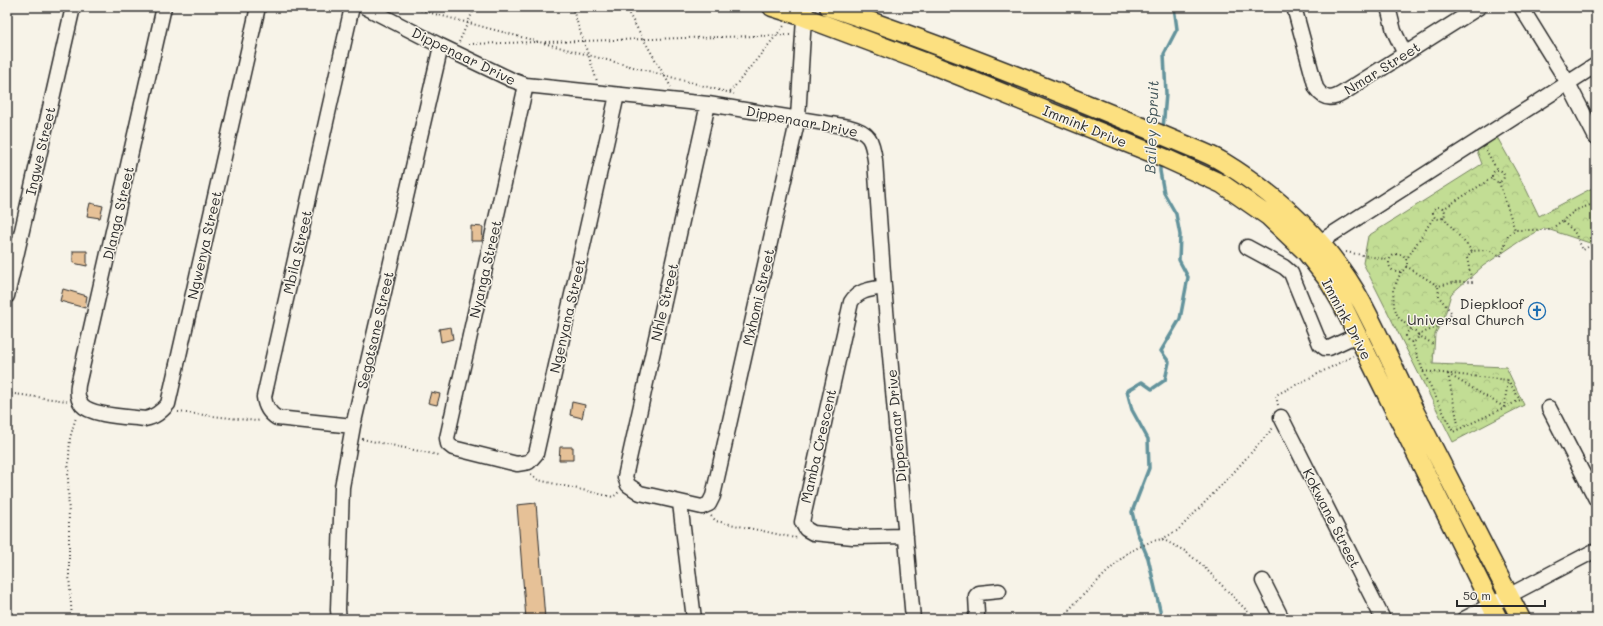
<svg xmlns="http://www.w3.org/2000/svg" width="1603" height="626" viewBox="0 0 1603 626" font-family="Mali,sans-serif">
<defs>
<pattern id="park-crowns" width="20" height="18" patternUnits="userSpaceOnUse"><rect width="20" height="18" fill="#c2dd94"/><path d="M2 6a3 3 0 1 1 6 0M12 15a3 3 0 1 1 6 0" fill="none" stroke="#a7be80"/></pattern>
</defs>
<rect width="100%" height="100%" fill="#f7f3e8"/>
<filter id="ink" filterUnits="userSpaceOnUse"><feTurbulence type="fractalNoise" baseFrequency=".025" numOctaves="2"/><feDisplacementMap in="SourceGraphic" scale="8" xChannelSelector="R" yChannelSelector="G"/><feConvolveMatrix kernelMatrix="1 2 1 2 8 2 1 2 1" color-interpolation-filters="sRGB"/></filter>
<g filter="url(#ink)">
<!-- park -->
<path fill="url(#park-crowns)" stroke="#768460" d="M1497,137l29,52 13,27 57,-30v59l-52,-17 -24,13 -37,25 -32,28 -7,24 -9,16 -2,30 73,3 18,38 -71,37 -90,-179 5,-27 114,-72 -5,-13z"/>
<g fill="none" stroke-linecap="round" stroke-linejoin="round">
<!-- stream -->
<path stroke="#64939c" stroke-width="3.5" d="M1163,129l3,-35 -2,-40 13,-25 -3,-22
M1160,162v9l4,22 12,21 4,21 -1,25 9,17 -8,42 -19,32 8,11 -4,18 -13,9 -10,-7 -15,9 5,19 16,29 1,29 -17,44 5,20 11,26 14,61"/>
</g>
<!-- building -->
<path fill="#e6c197" stroke="#2b2b2b" d="M90,203l13,3 -3,12 -13,-2z
M471,226l12,1 -1,14h-11z
M73,251h14v15l-14,-3z
M63,289l24,7 -2,12 -25,-7z
M451,327l2,12 -12,3 -2,-13z
M431,392l9,2 -3,11 -9,-2z
M572,402l13,3 -3,13 -12,-3z
M560,447h13v13h-14z
M536,503l9,116h-19l-9,-114z"/>
<g fill="none" stroke-linecap="round" stroke-linejoin="round">
<!-- minor casing -->
<g stroke="#2b2b2b" stroke-width="17">
<path id="minor" d="M164,7l-86,378c-1,7 -1,14 4,20 9,11 49,12 63,14 10,-2 16,-7 23,-15l90,-397
M352,7l-88,390c1,9 5,16 13,21l76,8
M365,7l76,39 71,34 14,5 182,19 141,23c21,5 23,13 26,33l9,127 29,332
M1294,7l22,81c8,12 16,12 27,5l136,-86
M1388,7l6,24 11,23
M1521,7l47,76 28,55
M526,85l-79,353 1,6 5,4 64,16 12,-2 7,-8 81,-359
M708,104l-83,373 3,8 12,8 62,14 7,-3 4,-8 85,-378 6,-101 2,-10
M1247,247l37,20 7,6 29,71 5,4h4l28,-13
M1312,247l284,-182
M884,287c-12,2 -26,3 -33,15l-49,220 4,7 7,4 40,4 53,-1
M7,296l66,-289
M1549,408l47,91
M1281,417l102,202
M680,503l14,116
M1263,581l19,38
M339,619l-1,-9 4,-123 11,-61 88,-380
M974,619l3,-5 -1,-18 3,-3 20,-2
M1464,619l132,-69"/>
</g>
<!-- major casing -->
<g stroke="#2b2b2b" stroke-width="21">
<path id="major" d="M772,7l32,10 131,49 232,93 55,25 46,32 38,36 22,28 14,24 156,315
M829,7c123,41 244,91 364,141 10,4 20,8 30,14 56,34 108,83 139,141 19,36 36,74 54,111 35,68 70,136 105,205"/>
</g>
<!-- path -->
<path stroke="#2b2b2b" stroke-width="2" stroke-dasharray="1 3" stroke-linecap="butt" d="M409,7l325,87
M572,7l25,74
M625,7l46,80
M459,42l16,-35
M545,42l245,-7
M469,44l69,-2
M730,92l54,-66
M1486,150l11,20
M1492 176a6 6 0 1 1 12 0a6 6 0 1 1-12 0Z
M1499,182l16,48h35l26,-20 20,-7
M1433 213a6 6 0 1 1 12 0a6 6 0 1 1-12 0Z
M1443,209l49,-31
M1443,217l29,34
M1563,222l11,9 9,19 13,-8
M1346,252l43,8
M1389 263a9 9 0 1 1 18 0a9 9 0 1 1-18 0Z
M1406,260l28,-43
M1406,266l32,20
M1401,272l-8,18 1,16 4,11 14,13
M1406 336a6 6 0 1 1 12 0a6 6 0 1 1-12 0Z
M1418,335l31,-13 2,-10 -12,-15 -1,-11 18,-4h16l-5,-24 5,-7 16,-1 13,6 7,-20 7,-6
M1418,335l15,9
M1412,342l11,29 30,61 67,-32 -12,-20
M1423,371l85,9
M1448,374l56,33 4,-26
M1448,374l11,55
M7,393l60,8
M1278,405l-2,-10 77,-39
M178,412l78,9 5,-1
M362,439l76,16 2,-1
M531,474l7,6 75,17 6,-5
M711,516l5,5 79,17 1,-1
M1162,539l15,-8 13,-13 43,-45 40,-45
M72,619l-3,-44v-50l-1,-49 2,-38 6,-21
M1061,619l15,-17 51,-49 25,-12 10,-2 23,12 16,13 54,55"/>
<!-- minor -->
<use href="#minor" stroke="#f7f3e8" stroke-width="14"/>
<!-- major -->
<use href="#major" stroke="#fce080" stroke-width="18"/>
</g>
</g>
<!-- icons -->
<defs>
<g id="church-ring" transform="scale(0.9)"><circle r="9.5" fill="#f7f3e8" stroke="#1f6fb2" stroke-width="1.5"/><path d="M-1.2-6h2.4v3.5h3.3v2.4h-3.3V6h-2.4V-.1h-3.3v-2.4h3.3Z" fill="#1f6fb2"/></g>
</defs>
<g fill-rule="evenodd">
<use href="#church-ring" x="1537" y="311"/>
</g>
<g text-anchor="middle" dominant-baseline="central" stroke-width="3" stroke-linejoin="round" paint-order="stroke">
<!-- street labels -->
<g font-size="14" fill="#2b2b2b" stroke="#f7f3e8">
<text transform="translate(464 56) rotate(26)">Dippenaar Drive</text>
<text transform="translate(1382 68) rotate(-32)">Nmar Street</text>
<text transform="translate(802 121) rotate(11)">Dippenaar Drive</text>
<text transform="translate(1085 126) rotate(22)">Immink Drive</text>
<text transform="translate(40 151) rotate(-77)">Ingwe Street</text>
<text transform="translate(118 213) rotate(-77)">Dlanga Street</text>
<text transform="translate(204 245) rotate(-77)">Ngwenya Street</text>
<text transform="translate(297 252) rotate(-77)">Mbila Street</text>
<text transform="translate(485 269) rotate(-77)">Nyanga Street</text>
<text transform="translate(758 297) rotate(-77)">Mxhomi Street</text>
<text transform="translate(664 302) rotate(-77)">Nhle Street</text>
<text transform="translate(567 316) rotate(-77)">Ngenyana Street</text>
<text transform="translate(1347 319) rotate(62)">Immink Drive</text>
<text transform="translate(375 330) rotate(-77)">Segotsane Street</text>
<text transform="translate(896 426) rotate(-95)">Dippenaar Drive</text>
<text transform="translate(818 446) rotate(-77)">Mamba Crescent</text>
<text transform="translate(1332 518) rotate(63)">Kokwane Street</text>
</g>
<!-- poi labels -->
<g font-size="14" fill="#2b2b2b" stroke="#f7f3e8" text-anchor="end">
<text x="1524" y="303">Diepkloof<tspan x="1524" dy="16">Universal Church</tspan></text>
</g>
<!-- water labels -->
<g font-size="15" font-style="italic" fill="#43565a" stroke="#f7f3e8">
<text transform="translate(1151 127) rotate(-88)">Bailey Spruit</text>
</g>
</g>
<!-- margin -->
<rect width="1603" height="626" fill="none" stroke="#f7f3e8" stroke-width="24"/>
<rect x="12" y="12" width="1579" height="602" fill="none" stroke="#2b2b2b" stroke-width="1.5" filter="url(#ink)"/>
<!-- scale -->
<path d="M1457 600v6h88v-6" fill="none" stroke="#2b2b2b" stroke-width="2"/>
<text x="1463" y="600" font-size="12" fill="#2b2b2b" stroke="#f7f3e8" stroke-width="3" paint-order="stroke">50 m</text>
</svg>
